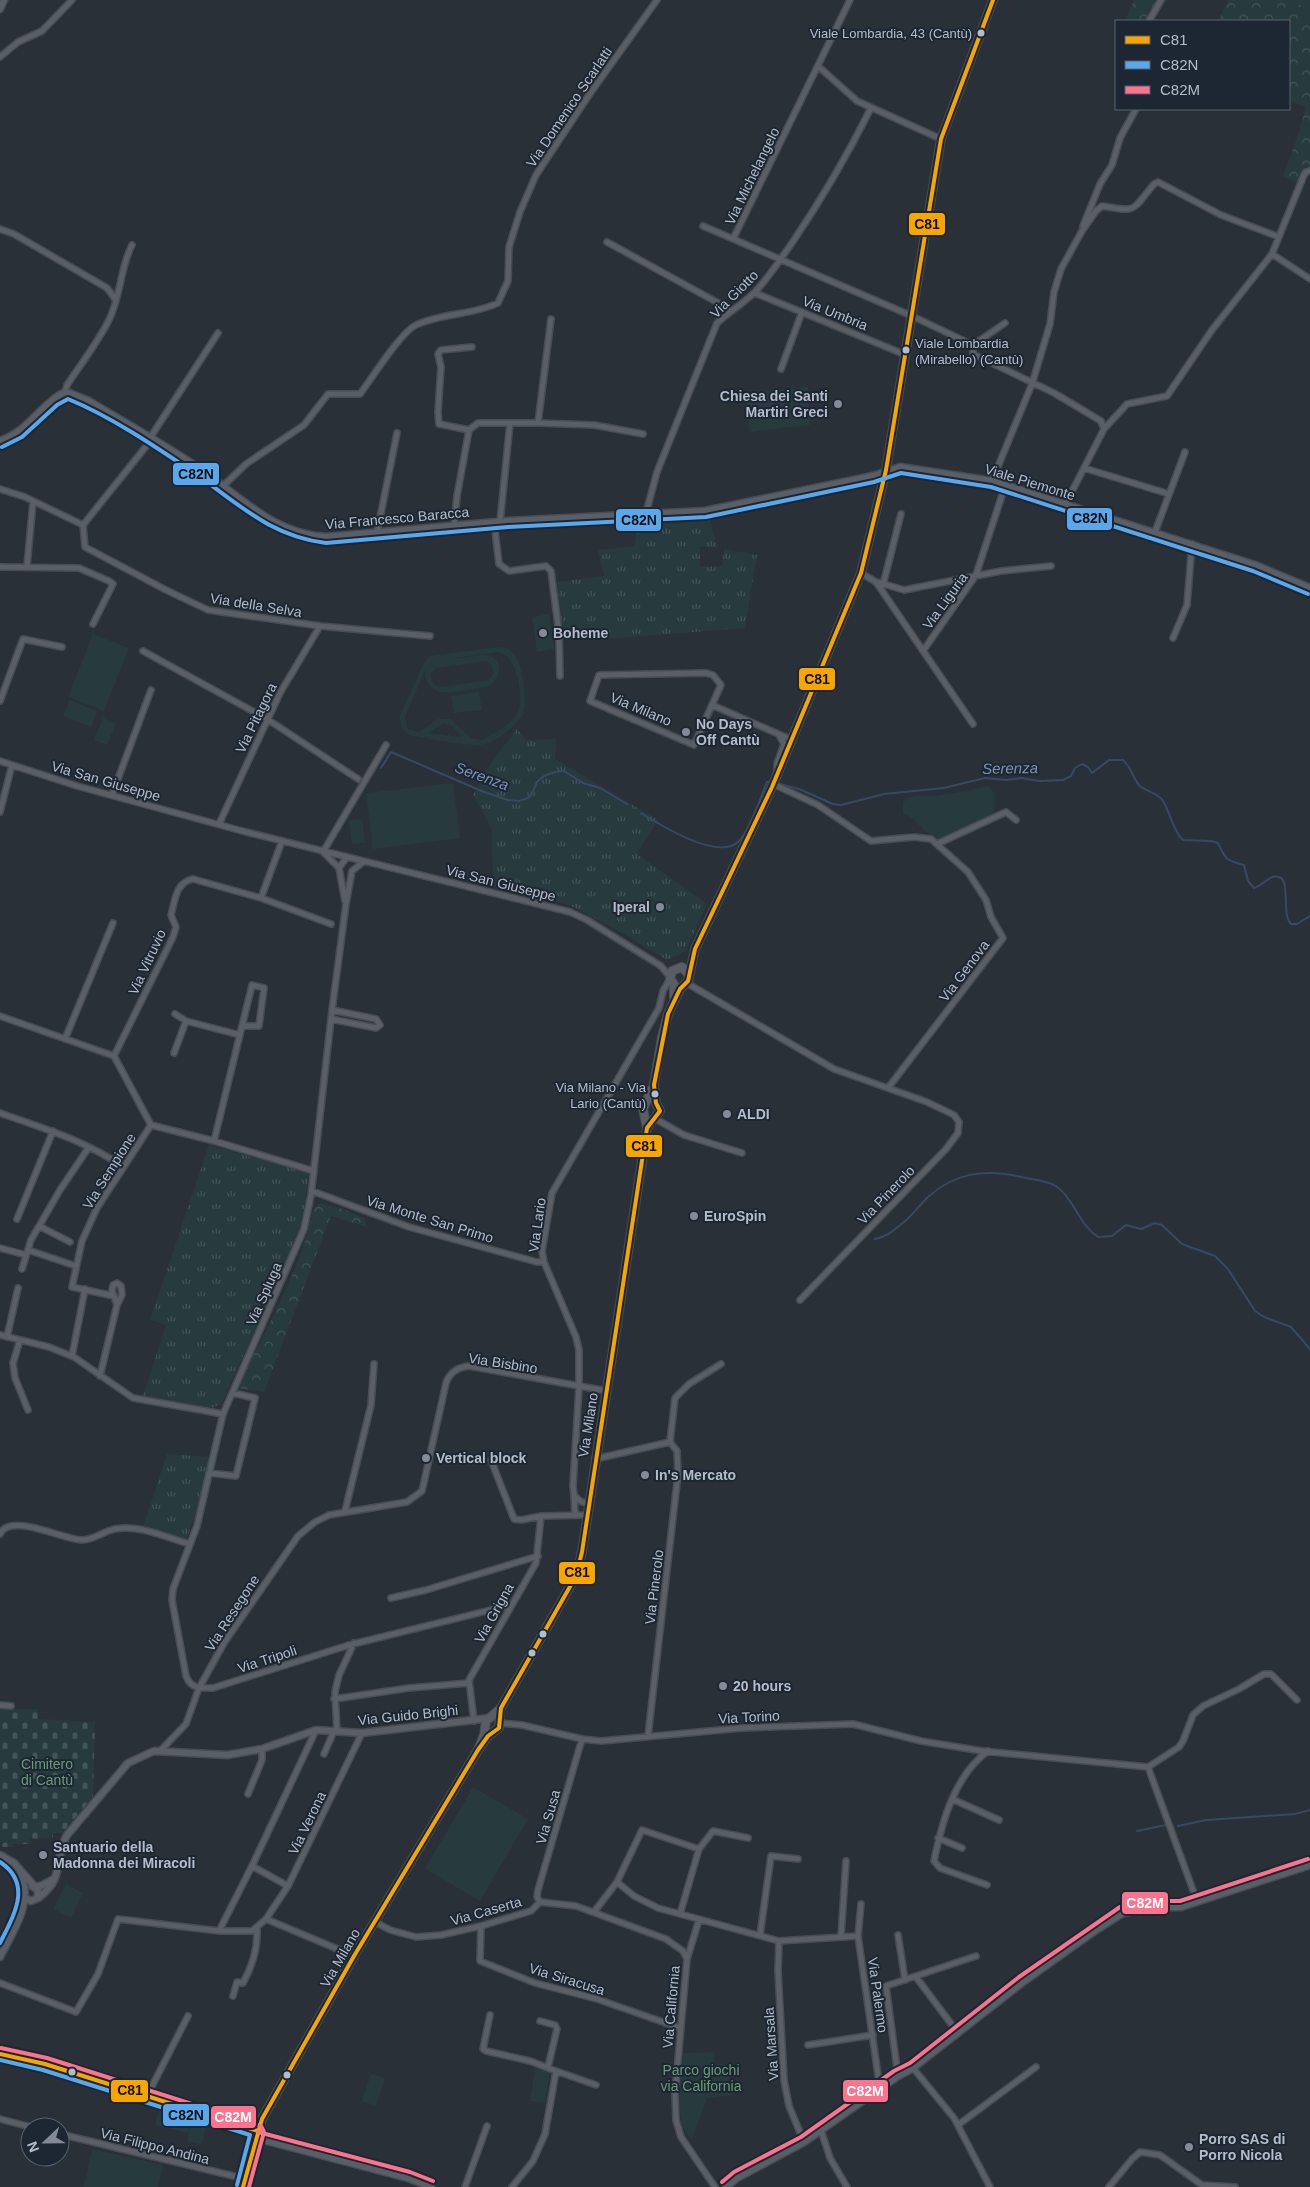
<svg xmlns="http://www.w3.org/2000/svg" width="1310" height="2187" viewBox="0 0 1310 2187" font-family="Arial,sans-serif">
<defs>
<pattern id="grass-tufts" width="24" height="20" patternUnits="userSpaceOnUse" patternTransform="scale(1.25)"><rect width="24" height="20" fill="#273a3e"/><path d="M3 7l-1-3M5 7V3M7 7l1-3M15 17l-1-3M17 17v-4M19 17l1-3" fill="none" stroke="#445559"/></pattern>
<pattern id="forest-crowns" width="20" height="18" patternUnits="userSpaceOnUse" patternTransform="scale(1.25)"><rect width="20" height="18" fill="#273a3e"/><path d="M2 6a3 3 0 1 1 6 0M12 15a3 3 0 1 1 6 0" fill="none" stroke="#445559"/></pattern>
<pattern id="cemetery-stones" width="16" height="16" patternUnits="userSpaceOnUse" patternTransform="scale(1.25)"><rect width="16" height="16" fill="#273a3e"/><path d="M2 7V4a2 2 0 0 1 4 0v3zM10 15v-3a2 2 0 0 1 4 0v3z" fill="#445559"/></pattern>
</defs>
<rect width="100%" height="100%" fill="#2a3038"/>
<!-- grass -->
<path fill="url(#grass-tufts)" d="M1293,0h17v14l-9,-5z
M709,515l8,32h-17v20l22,-1 2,-17 33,6 -12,73 -153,12 -29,-6 -6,-52 47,-6 -6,-26 36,-4 5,-28z
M517,729l10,11 29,-1 -1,20 103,61 -21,34 70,50 -21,47 -19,9 -43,-26 -54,-29 -76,-19 -3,-58 -18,-34 13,-24z
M209,1145l100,28 -7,50 -17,43 -64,138 -9,4 -69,-12 23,-71 -16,-5z
M167,1454l42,3 -8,41 -15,43 -44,-11z"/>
<!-- forest -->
<path fill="url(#forest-crowns)" d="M1134,0h33l-15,21h-27z
M1229,0h64l8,9 9,5v154l-5,-2 -8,17 -14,-7 13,-35 10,-34 -17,-7v-79h-71z
M321,1203l25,7 18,8 3,9 -36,-11 -67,176 -27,-4c26,-54 66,-121 76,-179z"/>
<!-- cemetery -->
<path fill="url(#cemetery-stones)" d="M0,1709h38v10l57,3 -2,75 -31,36h-9v5l-23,1v5h-17v3h-11v-4h-2z"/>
<!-- park -->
<path fill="#273a3e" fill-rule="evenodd" d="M808,387l2,38 -60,7 -5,-39z
M549,614l5,35 -17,3 -5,-35z
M93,634l36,14 -25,63 -36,-14z
M498,647c7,0 13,2 17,8 7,9 13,47 8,59 -5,11 -26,26 -38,30 -10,4 -60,-6 -72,-8 -10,-4 -14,-11 -13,-21l25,-54 5,-5zM498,652c19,1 27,48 19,62 -6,11 -24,20 -35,26l-11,-2 -20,-19h-13l-19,13 -11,-4 -3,-11 20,-47c0,34 37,20 60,17 16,-4 21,-28 2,-32 -10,-1 -23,4 -32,3zM486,661l4,2 4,9 -5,8 -47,7c-8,-1 -12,-6 -11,-14l5,-5zM444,723l9,4 8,10 -33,-4z
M479,692l3,18 -28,3 -3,-17z
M69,700l28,11 -6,16 -28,-11z
M103,718l13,5 -9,22 -13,-5z
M453,783l7,55 -87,11 -7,-56z
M988,786l7,8 -1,21 -50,24c-18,2 -25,-21 -41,-25v-12c13,-11 23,-4 38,-7 15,-2 31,-6 47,-9z
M362,819l3,24 -13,1 -3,-24z
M473,1787l55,32 -48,82 -55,-32z
M66,1884l17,9 -12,25 -18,-9z
M714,2052l1,12 15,1 3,30 -26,3 -15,41c-21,-13 -10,-64 -9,-86z
M535,2069l15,3 -5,31 -15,-2z
M371,2074l14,4 -9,28 -14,-5z
M160,2107l48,12 -6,25 -15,-3 4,-21 -3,13 -33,-8z
M92,2149l71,16 -5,22h-74z"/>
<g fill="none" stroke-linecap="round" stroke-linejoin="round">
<!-- stream -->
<path stroke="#384963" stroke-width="2" d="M381,768l10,-16 93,40 24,8 11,1 9,-3 4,-4 5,-12 7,-6 11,-4 9,-1 19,12 17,5 27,16
M776,783l23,6 34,15 8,1 43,-11 60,-6 41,-10 21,2 15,-2 18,3 24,-1 8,-4 4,-8 7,-4 6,3 4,6 17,-13h14c10,9 10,20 17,26 7,6 18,7 23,15 8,13 9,28 20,39l28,1 7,2c7,16 9,18 26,22l4,16 6,7c9,-2 15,-14 25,-11 12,4 2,37 12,47h6l13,-8
M641,813c19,12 78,49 98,28 11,-11 22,-45 28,-59h4
M875,1239c12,-2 20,-10 29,-17 9,-8 16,-17 24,-25 27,-24 55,-28 89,-21 11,3 26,4 37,9 20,12 24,39 44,52l14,-1 14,-11 15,4 14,-6 7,2 20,19 33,12 13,13 27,42 9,6 27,10 19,22
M1178,1826l28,-6 89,-6 15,-4
M1137,1831l29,-6"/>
<!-- minor casing -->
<g stroke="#484c53" stroke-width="8">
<path id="minor" d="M1149,21l12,-21
M0,57l18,-15 24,-11 30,-31
M818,66l39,35 84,38
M703,226l209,90 61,29v9l81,39 47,28 3,8 -39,76
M1083,226l17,-42 12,-19 8,-27 16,-29
M0,229l14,5 93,54 9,12
M733,239l117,-239
M607,242l124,68
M1272,254l38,25
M755,293l151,62
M973,345l32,-22
M781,369l21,-57
M65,392l2,-7c14,-21 31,-43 42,-65 12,-24 11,-52 23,-75
M538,423l13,-104
M1104,429l23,-25 40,-8 45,-66 60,-76 32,-79 2,-3 4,-1
M469,430l-30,-6 -1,-12 3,-45 -3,-13 3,-4 31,-3
M150,438l68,-105
M1084,468l85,26
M992,481l40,-97 18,-60 4,-32 7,-23 21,-38 14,-20 6,-5c36,7 30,4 52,-22l4,-2 63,33 58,22
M223,486l23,-22 58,-39 24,-31h32c12,-16 41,-62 56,-69 26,-12 57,-10 82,-22l10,-22 1,-34 11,-35 16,-37 53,-80 68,-95
M0,489l25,8 58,28
M646,513l11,-41 60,-149c12,-11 27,-20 38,-31 15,-16 27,-35 39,-52 29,-43 54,-86 77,-132
M494,522l5,42 10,7 37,-5 5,5 8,62 1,43
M500,522l10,-99
M83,525l2,22 81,43 42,20 112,16 110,10
M83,525l69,-86
M454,526l3,-30 12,-66 9,-7h60l56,2 49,9
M1155,532l30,-80
M377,533l20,-100
M27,566l6,-64
M0,567l79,1 30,13 4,3 -20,40
M861,573l15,9 97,142
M877,582l27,8 97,-19 50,-5
M883,585l18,-71
M1173,638l14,-33 5,-61
M143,651l124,68 91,60
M923,651l53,-76 29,-89
M706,673l7,2 8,10 -27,60 -104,-44 9,-26z
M0,701l23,-62 39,8
M712,705l80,35
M0,761l77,25 169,46 324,80 17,8 74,46 9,11
M777,770v-6l7,-20 -5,-9
M773,784l45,21 53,36 43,-4 17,2 37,33 18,28 5,17 12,21 -115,150
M112,795l39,-105
M0,812l12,-47
M219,824l61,-131 40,-67
M937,844l69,-32 10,8
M363,862l-11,9 -6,33 -14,106 -21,185 -7,34 -81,185 -26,112 -24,63 -1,11 14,76c5,13 14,12 27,12l136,-43 162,-40
M339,868l8,-11
M261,898l21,-57
M345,901l-6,-33 -16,-16 63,-107
M688,981l2,4 144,84 93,33 27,13 5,7 -1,11 -12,16 -146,151
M175,1014l11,7
M0,1016l114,40 37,69
M331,1019l45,9 4,-3 -4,-6 -44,-9
M65,1039l48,-116
M174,1053l12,-32 54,14
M114,1056l59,-119 3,-10 -5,-12c4,-15 5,-33 22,-36l68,19 70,26
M0,1113c42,15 87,28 123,54
M654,1118l30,17 58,18
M151,1125l63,16 100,30
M214,1141l38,-156 12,3 -5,38h-16
M312,1191l97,36 128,35h7
M17,1219l36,-88
M39,1226l31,16
M0,1248l26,7
M28,1250l48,16
M22,1269l9,-29 29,-50 29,-43
M114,1296l-42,-9 10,-46 15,-33 54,-83
M0,1335l49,12 25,10 59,41 90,16
M7,1337l11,-49
M20,1340l-7,23 2,15 13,32
M72,1356l13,-67
M100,1376l17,-71 5,-10 -1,-9 -4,-3 -4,2 -1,6 5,14
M595,1459l75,-17
M491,1460l23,59 7,1 20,-4 46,-1
M209,1473l27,3 19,-78 -22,-5
M574,1495l1,20
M588,1504l-8,-3 -6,-6 -1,-9 6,-99v-37l-3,-13 -32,-75 -2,-11 10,-58 107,-185 4,-17 7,-12
M345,1511l26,-106 3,-41
M0,1534c10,-22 64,6 82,6 12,0 22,-9 33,-11 24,-5 52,9 75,15
M391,1598l35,-8 112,-34
M334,1699l75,-11 60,-5
M0,1705l11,1
M474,1721l-5,-41 67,-117 5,-47
M500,1723l22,2 60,14 19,2 141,-13 111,-4 68,17 61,10 166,16
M337,1732l-2,-40 4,-17 15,-32
M648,1736l30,-262 -1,-23 -7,-9 5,-44 14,-14 32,-20
M161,1750l25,-26 13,-36 25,-45 74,-107 17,-14 14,-7 78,-13 15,-11 24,-108c4,-11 12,-16 23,-17l138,25
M324,1754l10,-23
M1148,1767l31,-20 4,-6 10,-26 10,-9 36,-17 25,-15h7l26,26
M1148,1767l49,134
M248,1794l14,-34v-11
M952,1799l47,21
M938,1838l24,10
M252,1866l64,-136
M617,1882l17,14 24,12 121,33 79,-5
M987,1885l-47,-17 -6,-7c8,-39 20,-85 54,-110
M540,1902l36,4 90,33 17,12 4,8 -12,135 1,26 5,17 34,50
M540,1902l-3,-5 1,-7 44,-151
M861,1904l-3,32 22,153
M594,1912l23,-30 25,-52 57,19
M680,1914l19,-65 14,-18 35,7
M266,1919l22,-33 74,-153
M375,1922l15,8 26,7 25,-2 40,-9 50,-15 9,-9
M481,1926l-1,35 55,22 62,16 83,29
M219,1931l33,-65 36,20
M760,1935l11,-79 27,3
M898,1935l7,45
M841,1937l5,-76
M779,1941l-1,30 6,109 5,26 15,36
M687,1959l12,-39
M916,1977l42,56
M0,1983l76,29 22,-38 20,-55 101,12h33l14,-12 88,37
M233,1996l4,-14 6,1c10,-18 15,-35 14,-55
M490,2015l-7,34 3,2 44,10 26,10
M540,2021l15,4 2,4 -9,38
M808,2045l65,-10
M0,2054l45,10 213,67
M913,2068l41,50 36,69
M898,2076l-12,-90 90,-30
M147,2096l41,-80
M0,2119l31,8
M958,2125l78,-58
M821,2130l9,28 17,29
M60,2134l186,45
M465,2187l22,-61
M512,2187l21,-26 12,-27 11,-63 40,14
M1109,2187l23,-28 8,-7 20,3 42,30 33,2"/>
</g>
<!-- tertiary casing -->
<g stroke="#484c53" stroke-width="9">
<path id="tertiary" d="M0,9l4,-9
M0,441c27,-9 38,-33 61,-47l8,-1 20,8c36,22 73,42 108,66 42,28 75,67 129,70l182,-16 197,-10 168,-35 27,-9 92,14 263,84 55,23
M0,1855l14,8 21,24 8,-2 11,-6
M25,1898l6,3 7,-3v-8l-6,-4
M38,1898c28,-20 15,-38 29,-63l61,-72 26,-12 73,4 35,-6 54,-19 46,3 128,-15
M0,1957c14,-28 34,-55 20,-86
M256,2138l152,40 23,9
M726,2187l11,-9 67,-36 94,-66 15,-8 110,-86 70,-50 30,-19 33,-6h25l129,-42"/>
</g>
<!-- secondary casing -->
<g stroke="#484c53" stroke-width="10">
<path id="secondary" d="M674,997v-13l-4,-5 2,-8 10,-4 7,8
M647,1128l13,-17 -4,-8 -2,-18 8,-48 6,-23 12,-25 8,-8 7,-32 77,-162 89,-214 25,-103 55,-331 52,-139
M478,1750l6,-15 2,-14 15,-13 75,-132 6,-24 65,-424 -4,-19 9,-20
M243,2187l19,-68 92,-163 124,-206 10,-14 11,-8 1,-18"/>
</g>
<!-- minor -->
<use href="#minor" stroke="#5a5e66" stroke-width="5"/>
<!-- tertiary -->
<use href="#tertiary" stroke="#5a5e66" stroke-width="6"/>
<!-- secondary -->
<use href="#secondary" stroke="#595d64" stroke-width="8"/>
<!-- bus-1 casing -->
<g stroke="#1d2633" stroke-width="8">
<path id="bus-1" d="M0,2054l45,10 213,67
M243,2187l19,-68 92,-163 124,-206 10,-14 11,-8 2,-20 75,-132 6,-24 65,-424 13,-17 -4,-8 -2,-18 14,-71 12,-25 8,-8 7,-32 77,-162 89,-214 25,-103 55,-331 52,-139"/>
</g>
<!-- bus-2 casing -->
<g stroke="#1d2633" stroke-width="8">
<path id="bus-2" d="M2,447l20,-10 35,-32 11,-6c42,17 88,48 125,73 45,31 76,64 133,71l182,-16 198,-10 168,-35 27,-9 90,14 262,84 55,23
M0,1862c33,22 14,53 0,81
M0,2060l43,10 207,65 -13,50"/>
</g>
<!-- bus-3 casing -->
<g stroke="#1d2633" stroke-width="8">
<path id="bus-3" d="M1,2048l46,10 214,68 3,6 -15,55
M258,2132l152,40 23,9
M722,2182l12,-10 67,-35 93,-66 16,-8 109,-86 101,-70 35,-6h25l128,-42"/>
</g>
<!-- bus-1 -->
<use href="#bus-1" stroke="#f7a600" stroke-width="4"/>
<!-- bus-2 -->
<use href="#bus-2" stroke="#5aa8eb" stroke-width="4"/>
<!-- bus-3 -->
<use href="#bus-3" stroke="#fc738d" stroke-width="4"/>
</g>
<!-- markers -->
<g fill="#b4bcc9" stroke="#1d2633" stroke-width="2">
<circle cx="981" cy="33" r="4.5"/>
<circle cx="906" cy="350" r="4.5"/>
<circle cx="655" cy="1094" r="4.5"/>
<circle cx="543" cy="1634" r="4.5"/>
<circle cx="532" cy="1653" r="4.5"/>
<circle cx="72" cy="2072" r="4.5"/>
<circle cx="287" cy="2075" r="4.5"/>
</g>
<g fill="#848b96" stroke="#1d2633" stroke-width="2">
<circle cx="838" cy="404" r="5"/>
<circle cx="543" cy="633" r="5"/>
<circle cx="686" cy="732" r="5"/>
<circle cx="660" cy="907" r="5"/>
<circle cx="727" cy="1114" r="5"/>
<circle cx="694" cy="1216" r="5"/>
<circle cx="426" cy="1458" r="5"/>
<circle cx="645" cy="1475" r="5"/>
<circle cx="723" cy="1686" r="5"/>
<circle cx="43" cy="1855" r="5"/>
<circle cx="1189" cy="2147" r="5"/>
</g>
<g text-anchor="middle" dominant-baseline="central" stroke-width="4" stroke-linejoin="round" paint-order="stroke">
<!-- bus labels -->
<g font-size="13" fill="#b4bcc9" stroke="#1d2633" text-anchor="end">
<text x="972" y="33">Viale Lombardia, 43 (Cantù)</text>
<text x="915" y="343" text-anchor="start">Viale Lombardia<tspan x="915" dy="16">(Mirabello) (Cantù)</tspan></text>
<text x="646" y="1087">Via Milano - Via<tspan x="646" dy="16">Lario (Cantù)</tspan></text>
</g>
<!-- street labels -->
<g font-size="14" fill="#b4bcc9" stroke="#1d2633">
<text transform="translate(569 107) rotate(-56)">Via Domenico Scarlatti</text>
<text transform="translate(752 176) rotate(-64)">Via Michelangelo</text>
<text transform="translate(734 294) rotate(-45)">Via Giotto</text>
<text transform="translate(835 313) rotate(22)">Via Umbria</text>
<text transform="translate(1030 482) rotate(17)">Viale Piemonte</text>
<text transform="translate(397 518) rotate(-5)">Via Francesco Baracca</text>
<text transform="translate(945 601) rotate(-54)">Via Liguria</text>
<text transform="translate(256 605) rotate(9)">Via della Selva</text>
<text transform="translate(641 709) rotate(23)">Via Milano</text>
<text transform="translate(256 718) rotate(-64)">Via Pitagora</text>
<text transform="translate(106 781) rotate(16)">Via San Giuseppe</text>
<text transform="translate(501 883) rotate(14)">Via San Giuseppe</text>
<text transform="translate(147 962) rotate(-65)">Via Vitruvio</text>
<text transform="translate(964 971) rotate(-53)">Via Genova</text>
<text transform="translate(109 1171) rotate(-58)">Via Sempione</text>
<text transform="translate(886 1195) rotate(-46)">Via Pinerolo</text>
<text transform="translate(430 1219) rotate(17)">Via Monte San Primo</text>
<text transform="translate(537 1225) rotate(-82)">Via Lario</text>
<text transform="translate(264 1294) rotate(-66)">Via Spluga</text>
<text transform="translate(503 1363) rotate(9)">Via Bisbino</text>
<text transform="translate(588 1425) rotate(-81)">Via Milano</text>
<text transform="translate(654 1587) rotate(-83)">Via Pinerolo</text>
<text transform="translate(232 1613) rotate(-57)">Via Resegone</text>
<text transform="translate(494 1613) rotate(-61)">Via Grigna</text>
<text transform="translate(267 1659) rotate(-18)">Via Tripoli</text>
<text transform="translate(408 1715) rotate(-6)">Via Guido Brighi</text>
<text transform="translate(749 1717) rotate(-3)">Via Torino</text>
<text transform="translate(548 1817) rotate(-74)">Via Susa</text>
<text transform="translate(307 1823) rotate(-64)">Via Verona</text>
<text transform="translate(486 1911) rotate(-16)">Via Caserta</text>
<text transform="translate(340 1958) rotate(-60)">Via Milano</text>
<text transform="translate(567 1979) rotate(17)">Via Siracusa</text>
<text transform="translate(878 1995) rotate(82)">Via Palermo</text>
<text transform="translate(671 2007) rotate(-85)">Via California</text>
<text transform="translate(771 2044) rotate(-94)">Via Marsala</text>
<text transform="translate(155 2146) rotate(14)">Via Filippo Andina</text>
</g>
<!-- poi labels -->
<g font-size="14" font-weight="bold" fill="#b4bcc9" stroke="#1d2633" text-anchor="start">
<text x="828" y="396" text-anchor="end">Chiesa dei Santi<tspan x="828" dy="16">Martiri Greci</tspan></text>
<text x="553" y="633">Boheme</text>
<text x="696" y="724">No Days<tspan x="696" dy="16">Off Cantù</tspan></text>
<text x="650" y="907" text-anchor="end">Iperal</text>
<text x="737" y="1114">ALDI</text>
<text x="704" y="1216">EuroSpin</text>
<text x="436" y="1458">Vertical block</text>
<text x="655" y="1475">In's Mercato</text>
<text x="733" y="1686">20 hours</text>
<text x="53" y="1847">Santuario della<tspan x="53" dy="16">Madonna dei Miracoli</tspan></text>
<text x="1199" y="2139">Porro SAS di<tspan x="1199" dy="16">Porro Nicola</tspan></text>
</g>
<!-- park labels -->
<g font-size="14" fill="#6b9a76" stroke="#1d2633">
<text x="47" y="1764">Cimitero<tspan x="47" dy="16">di Cantù</tspan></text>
<text x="701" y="2070">Parco giochi<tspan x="701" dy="16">via California</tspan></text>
</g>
<!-- water labels -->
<g font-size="15" font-style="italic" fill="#7c92b1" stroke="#1d2633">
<text transform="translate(1010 768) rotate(-1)">Serenza</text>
<text transform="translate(482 776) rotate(20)">Serenza</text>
</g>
</g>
<g stroke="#1d2633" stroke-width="2">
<rect x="908" y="212" width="38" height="24" rx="5" fill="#f7a600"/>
<rect x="172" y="462" width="48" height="24" rx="5" fill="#5aa8eb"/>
<rect x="1066" y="507" width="47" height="24" rx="5" fill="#5aa8eb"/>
<rect x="615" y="508" width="47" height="24" rx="5" fill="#5aa8eb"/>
<rect x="798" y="667" width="38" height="24" rx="5" fill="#f7a600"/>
<rect x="625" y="1134" width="38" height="24" rx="5" fill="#f7a600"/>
<rect x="558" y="1561" width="38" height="24" rx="5" fill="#f7a600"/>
<rect x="1121" y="1891" width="48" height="24" rx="5" fill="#fc738d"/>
<rect x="110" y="2079" width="39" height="24" rx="5" fill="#f7a600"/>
<rect x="842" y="2079" width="47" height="24" rx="5" fill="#fc738d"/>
<rect x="162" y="2103" width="48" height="24" rx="5" fill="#5aa8eb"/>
<rect x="210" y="2105" width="47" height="24" rx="5" fill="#fc738d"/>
</g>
<g font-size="14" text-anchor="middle" font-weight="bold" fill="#fff">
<text x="1145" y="1908">C82M</text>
<text x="865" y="2096">C82M</text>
<text x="233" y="2122">C82M</text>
</g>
<g font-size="14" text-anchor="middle" font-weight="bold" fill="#111">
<text x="927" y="229">C81</text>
<text x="196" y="479">C82N</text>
<text x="1090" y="523">C82N</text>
<text x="639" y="525">C82N</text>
<text x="817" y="684">C81</text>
<text x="644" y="1151">C81</text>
<text x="577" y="1577">C81</text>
<text x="130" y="2095">C81</text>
<text x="186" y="2120">C82N</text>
</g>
<!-- legend -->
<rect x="1115" y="20" width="175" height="90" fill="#1d2633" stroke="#59626f"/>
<rect x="1125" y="36" width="25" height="8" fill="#f7a600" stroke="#59626f"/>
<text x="1160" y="45" font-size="15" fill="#b4bcc9">C81</text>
<rect x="1125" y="61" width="25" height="8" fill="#5aa8eb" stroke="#59626f"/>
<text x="1160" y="70" font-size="15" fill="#b4bcc9">C82N</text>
<rect x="1125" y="86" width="25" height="8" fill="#fc738d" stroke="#59626f"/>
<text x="1160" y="95" font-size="15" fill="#b4bcc9">C82M</text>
<!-- north arrow -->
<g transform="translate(45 2142) rotate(248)"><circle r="24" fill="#1d2633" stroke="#59626f"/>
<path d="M0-4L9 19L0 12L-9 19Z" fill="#848b96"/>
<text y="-8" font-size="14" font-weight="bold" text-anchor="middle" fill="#b4bcc9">N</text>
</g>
</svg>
